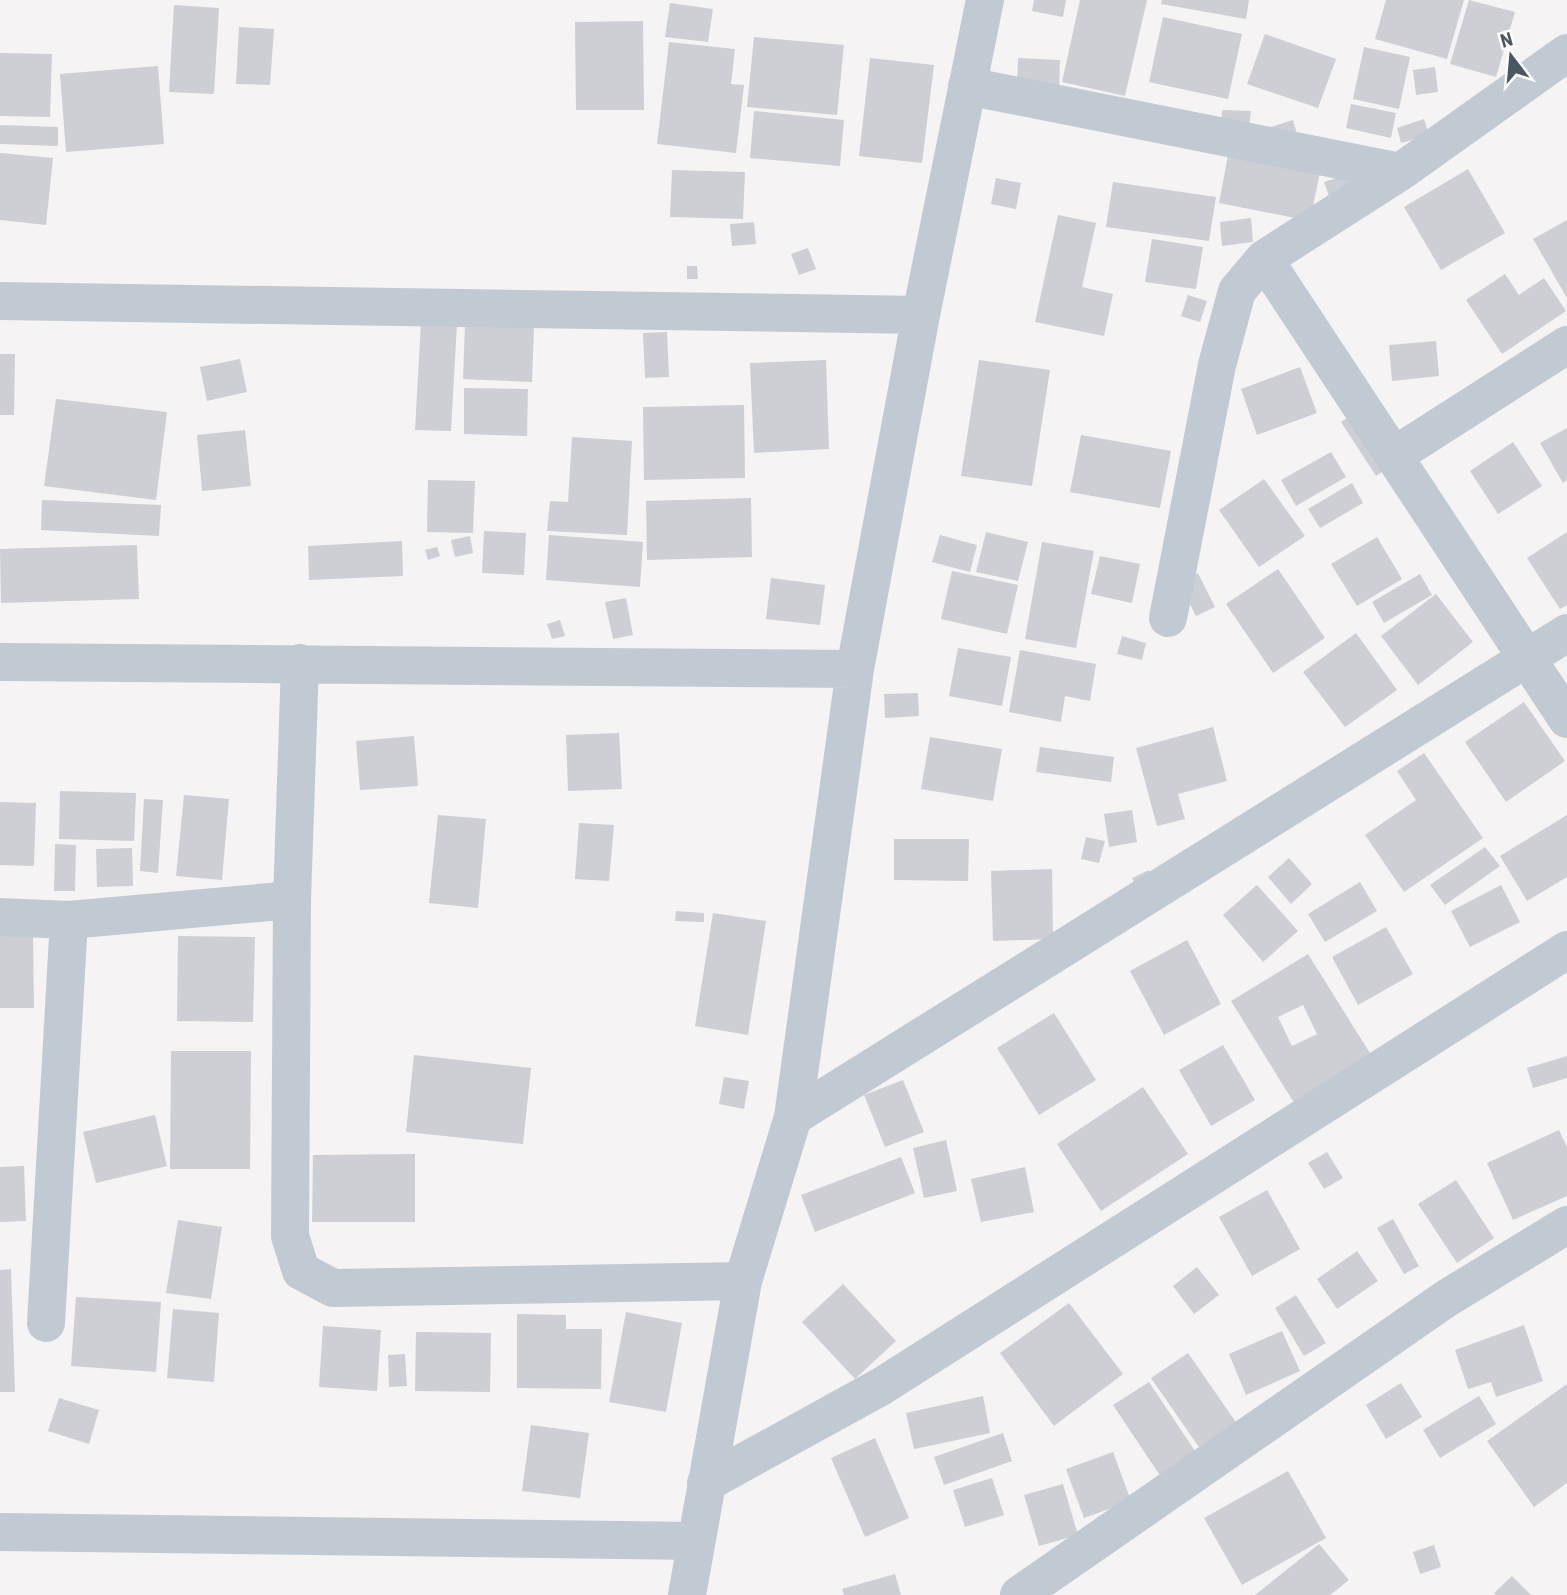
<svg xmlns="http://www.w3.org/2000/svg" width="1567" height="1595" viewBox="0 0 1567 1595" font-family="'Roboto Condensed',sans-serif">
<rect width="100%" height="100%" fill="#f5f3f3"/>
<!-- building -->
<path fill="#cdcfd5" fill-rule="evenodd" d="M1034,0h32l-3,17 -31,-6z
M1080,0h67l-22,96 -63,-14z
M1162,0h87l-3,19 -85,-15z
M1386,0h78l-17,59 -72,-20z
M1469,0l46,12 -19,65 -46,-13z
M670,3l43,6 -5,33 -43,-5z
M174,5l45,3 -5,86 -45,-2z
M1163,17l79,17 -14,65 -79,-17z
M643,21l1,89h-68l-1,-88z
M239,27l35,2 -4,56 -34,-1z
M1265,34l71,25 -18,49 -71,-24z
M754,37l90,8 -7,70 -90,-8z
M669,42l66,7 -4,35 13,1 -8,68 -79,-9z
M1364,47l46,10 -11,52 -46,-10z
M0,53l52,1 -2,63 -50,-1z
M870,58l64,7 -12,98 -63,-7z
M1018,58l42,2 -1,35 -42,-2z
M158,66l6,78 -98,8 -6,-78z
M1435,67l3,25 -22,3 -3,-25z
M1351,104l45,9 -5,25 -45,-10z
M1222,110l29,1 -2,18 -28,-2z
M754,111l90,9 -4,46 -90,-8z
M1424,119l5,16 -28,8 -4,-15z
M1293,120l4,14 -33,-5z
M0,125l58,2v19l-58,-2z
M1230,144l92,18 -12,59 -91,-18z
M0,153l53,5 -7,67 -46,-5z
M1468,169l37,64 -64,37 -37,-63z
M672,170l73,2 -2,47 -73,-2z
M1352,173l5,17 -27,9 -6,-17z
M996,178l25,5 -5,26 -25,-5z
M1113,182l103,15 -7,44 -103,-14z
M1058,215l38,8 -14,64 31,7 -9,42 -69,-14z
M1251,218l2,24 -31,4 -2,-24z
M1567,220v78l-34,-59z
M754,222l2,22 -24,2 -2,-22z
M1152,239l51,8 -7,42 -51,-7z
M808,248l8,21 -17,6 -8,-21z
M687,266h10l1,13h-11z
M1505,274l14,21 25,-17 22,33 -64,43 -36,-54z
M1188,295l19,6 -7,21 -19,-6z
M421,322l36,2 -6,107 -36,-1z
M465,325l69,3 -2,54 -69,-3z
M667,332l2,45 -24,1 -2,-45z
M1436,341l3,35 -47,5 -3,-36z
M0,354h15l-1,61h-14z
M240,359l7,33 -40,9 -7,-34z
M826,360l3,89 -75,4 -4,-90z
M979,360l71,10 -18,116 -71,-10z
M1300,367l17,46 -60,22 -16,-46z
M464,388l64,1 -1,47 -63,-2z
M56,399l111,13 -11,88 -112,-14z
M744,405l1,73 -101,2 -1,-73z
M1356,412l35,54 -15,10 -35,-54z
M1567,428v52l-4,3 -23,-40z
M245,430l6,56 -49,5 -5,-56z
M1081,435l90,16 -11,57 -90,-16z
M572,437l60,4 -5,94 -80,-4 3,-30 18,1z
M1513,442l29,44 -44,28 -28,-43z
M1331,452l15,25 -50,29 -15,-26z
M1264,479l41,57 -46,31 -40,-57z
M428,480l47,1 -2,52 -46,-1z
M1352,483l11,20 -43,25 -12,-19z
M751,498l1,59 -105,3 -1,-59z
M42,500l119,5 -2,31 -118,-6z
M484,531l42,2 -2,42 -42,-2z
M986,532l42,10 -10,39 -42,-9z
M1567,532v73l-7,4 -33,-51z
M549,535l94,7 -3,45 -94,-7z
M940,535l37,10 -7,27 -38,-10z
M470,536l3,17 -18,4 -4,-17z
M1377,537l25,42 -45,27 -26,-42z
M402,541l1,35 -94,4 -1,-34z
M1042,542l52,9 -18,97 -51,-9z
M137,545l2,54 -138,4 -1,-54z
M437,547l3,9 -12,4 -3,-10z
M1100,556l40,8 -8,39 -41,-9z
M1278,569l47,69 -52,35 -47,-69z
M952,571l66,14 -11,49 -66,-15z
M1198,573l17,34 -19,9 -17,-33z
M1420,574l12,21 -48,28 -12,-21z
M771,578l54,7 -5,40 -54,-6z
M1436,594l37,48 -55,43 -37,-49z
M626,598l7,37 -20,4 -8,-37z
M560,620l5,16 -13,3 -5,-15z
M1356,633l41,57 -52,37 -42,-55z
M1122,636l24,7 -4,17 -25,-6z
M958,648l53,9 -9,49 -53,-10z
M1020,650l76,14 -6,37 -25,-5 -4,26 -52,-10z
M918,693l1,23 -34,2 -1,-24z
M1524,702l41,59 -59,41 -41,-60z
M1213,727l14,54 -49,13 7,25 -28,7 -21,-78z
M619,733l3,56 -54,2 -2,-56z
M414,736l4,50 -58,4 -4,-49z
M930,737l72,12 -9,52 -72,-12z
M1040,747l74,10 -3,25 -75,-10z
M1424,753l59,85 -79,54 -39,-57 51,-35 -19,-29z
M60,791l76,2 -2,48 -75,-2z
M184,795l45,4 -7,81 -46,-4z
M144,799l19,1 -5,73 -18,-2z
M0,802l36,1 -2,63 -34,-1z
M1132,810l5,32 -28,5 -5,-33z
M438,815l48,4 -8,89 -49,-5z
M1567,815v62l-40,24 -27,-45z
M579,823l35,2 -5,56 -34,-2z
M1086,837l19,4 -6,22 -18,-4z
M894,839h75l-1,42 -74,-1z
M55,844l21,1 -1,46h-21z
M1485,847l15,19 -55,39 -15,-20z
M132,848l1,38 -36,1 -1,-38z
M1289,858l23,26 -21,20 -23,-27z
M1052,869l1,70 -60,2 -2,-70z
M1149,870l5,12 -17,7 -5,-11z
M1360,882l17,29 -52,31 -17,-28z
M1257,885l41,46 -35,31 -40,-47z
M1501,885l19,37 -50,25 -19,-36z
M676,911l28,2v9l-29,-1z
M713,913l53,8 -18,114 -53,-9z
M1386,927l27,47 -55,31 -26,-48z
M33,932l1,76h-34v-75z
M178,936l77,1 -2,85 -76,-1z
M1187,940l34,64 -57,31 -34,-64z
M1308,954l65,104 -77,48 -65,-105zM1303,1005l14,29 -25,12 -14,-29z
M1054,1013l42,67 -57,35 -42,-67z
M1223,1045l32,55 -44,26 -32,-56z
M171,1051h80l-1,118h-80z
M414,1055l117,13 -8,76 -117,-12z
M1567,1056v22l-34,10 -6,-20z
M724,1077l25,4 -5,28 -25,-5z
M903,1080l21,52 -39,15 -21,-52z
M1143,1087l45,67 -87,57 -44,-67z
M155,1115l12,51 -71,17 -13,-51z
M1559,1130l8,17v49l-54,24 -26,-57z
M946,1140l11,51 -33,7 -11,-50z
M1327,1152l16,26 -19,11 -16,-26z
M415,1154v68h-103l1,-67z
M901,1157l14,36 -100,39 -14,-37z
M24,1166l2,55 -26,1v-55z
M1025,1167l9,45 -53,10 -10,-43z
M1456,1180l38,58 -37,25 -39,-59z
M1267,1190l33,59 -48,27 -33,-59z
M1393,1219l26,47 -15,8 -27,-46z
M178,1220l44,7 -11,72 -45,-6z
M1357,1251l21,30 -41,28 -20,-30z
M1197,1267l22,28 -25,19 -21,-28z
M11,1269l4,123h-15v-122z
M843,1284l53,57 -41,38 -53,-57z
M1296,1295l30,48 -22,13 -29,-48z
M76,1297l85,5 -5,70 -85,-6z
M1069,1303l54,71 -69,52 -54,-73z
M173,1309l46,4 -5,69 -47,-4z
M626,1312l56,11 -16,89 -57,-10z
M517,1314l49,1v14h36l-1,60 -84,-1z
M1524,1325l19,56 -47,16 -5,-15 -23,7 -13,-39z
M323,1326l58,4 -4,61 -58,-4z
M1282,1331l18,40 -54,24 -17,-41z
M416,1332l75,1 -1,59 -75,-1z
M1188,1353l50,72 -37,25 -50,-72z
M405,1354l2,32 -18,1 -1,-32z
M1149,1382l50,75 -36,23 -50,-75z
M1401,1383l21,34 -36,22 -20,-34z
M1567,1384v99l-33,24 -47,-66z
M983,1396l7,37 -76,16 -8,-36z
M1479,1396l17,28 -56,34 -17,-28z
M59,1398l40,12 -10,34 -41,-13z
M531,1425l58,8 -9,65 -58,-7z
M1003,1433l9,28 -68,24 -10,-28z
M875,1438l34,80 -44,19 -34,-79z
M1113,1452l18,49 -47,17 -18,-49z
M1288,1471l38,67 -84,47 -38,-67z
M992,1478l12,37 -39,12 -12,-37z
M1063,1484l15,51 -39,11 -15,-51z
M1319,1544l30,36 -19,15h-75z
M1434,1545l7,22 -21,7 -7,-22z
M895,1574l6,21h-57l-2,-6z
M1512,1576l19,19h-35l-2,-2z"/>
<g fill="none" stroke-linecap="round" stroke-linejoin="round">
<!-- minor -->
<path stroke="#c1cad2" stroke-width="38" d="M967,86l433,86
M1264,259l303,460
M0,301l921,14
M1395,455l172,-110
M1168,618l49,-253 20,-74 27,-32 136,-87 167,-119
M0,662l855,7
M300,663l-8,237 -2,336 11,35 32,17 410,-7
M0,917l69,3 223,-20
M793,1117l774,-484
M46,1323l23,-403
M706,1483l176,-97 685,-436
M0,1532l696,9
M687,1595l56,-314 50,-164 62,-448 66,-354 64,-315
M1019,1595l428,-297 120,-73"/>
</g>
<!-- north arrow -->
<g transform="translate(1511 56) rotate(344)" stroke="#ffffff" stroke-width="5" paint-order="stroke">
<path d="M0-5L12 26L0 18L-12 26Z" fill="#4a5661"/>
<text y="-10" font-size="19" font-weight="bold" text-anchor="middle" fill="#4a5661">N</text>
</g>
</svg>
